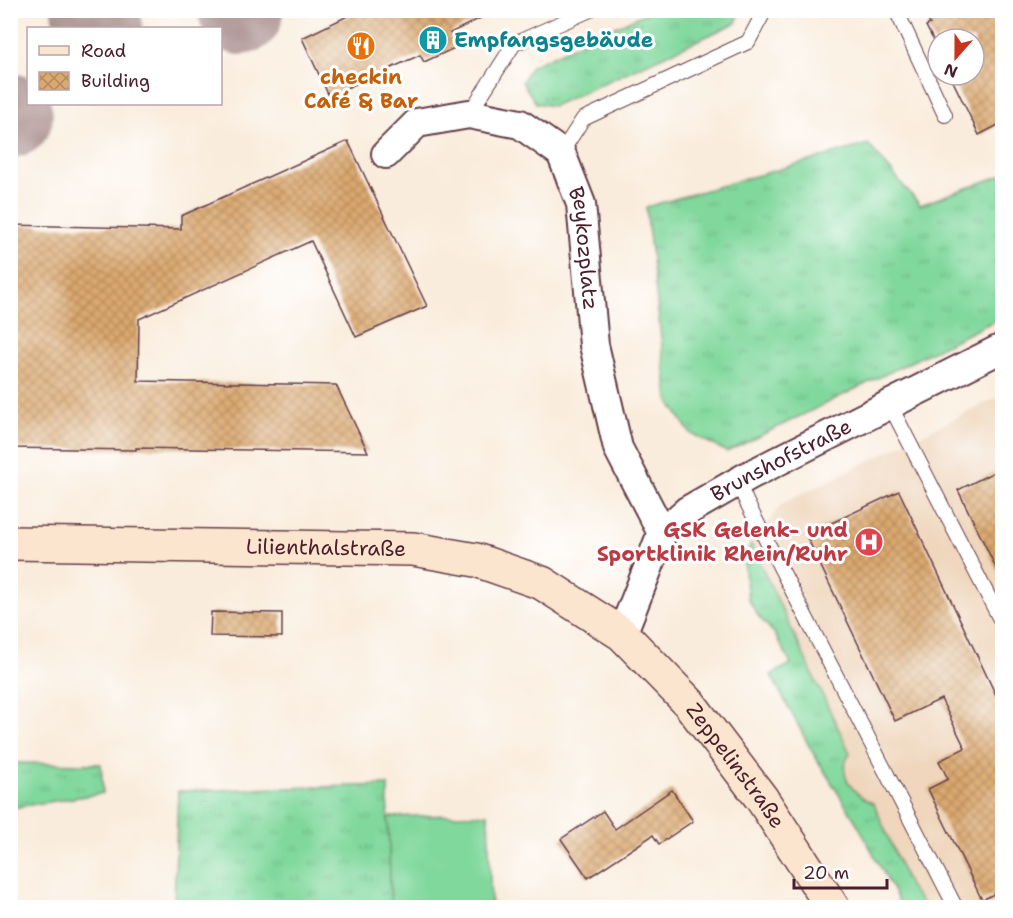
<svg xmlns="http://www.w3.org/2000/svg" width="1013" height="918" viewBox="0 0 1013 918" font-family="'Shantell Sans',sans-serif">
<defs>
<pattern id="grass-tufts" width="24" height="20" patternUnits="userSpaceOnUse" patternTransform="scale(1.5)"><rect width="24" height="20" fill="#80d89c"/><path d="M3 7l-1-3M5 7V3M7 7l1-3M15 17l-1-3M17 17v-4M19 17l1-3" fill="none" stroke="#70b987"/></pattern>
<pattern id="building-cross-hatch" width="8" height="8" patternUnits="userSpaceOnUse" patternTransform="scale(1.5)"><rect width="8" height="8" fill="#dba96f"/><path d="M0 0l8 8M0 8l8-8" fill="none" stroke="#b4895b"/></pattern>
</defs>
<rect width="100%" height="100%" fill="#fff"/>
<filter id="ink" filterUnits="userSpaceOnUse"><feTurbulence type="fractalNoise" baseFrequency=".0167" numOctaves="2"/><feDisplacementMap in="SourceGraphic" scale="12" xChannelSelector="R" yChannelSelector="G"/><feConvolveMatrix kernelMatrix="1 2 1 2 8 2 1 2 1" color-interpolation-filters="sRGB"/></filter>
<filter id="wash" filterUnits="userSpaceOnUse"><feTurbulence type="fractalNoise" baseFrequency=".008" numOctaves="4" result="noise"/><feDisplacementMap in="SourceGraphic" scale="24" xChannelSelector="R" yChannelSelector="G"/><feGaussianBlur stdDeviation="1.35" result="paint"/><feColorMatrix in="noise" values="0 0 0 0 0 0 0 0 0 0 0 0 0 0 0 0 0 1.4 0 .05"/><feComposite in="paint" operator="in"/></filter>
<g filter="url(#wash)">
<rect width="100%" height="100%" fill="#f9ecdc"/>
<!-- built -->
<path fill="#efd6bc" d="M1002,395v512h-77l-16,-21 -34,-82 -10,-5 -12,-9 -7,-12 -2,-11 2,-8 -95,-215 31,-40z"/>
<!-- grass -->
<path fill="url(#grass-tufts)" stroke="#657c64" stroke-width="1.5" d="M652,10l88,1 -4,12 -183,83 -17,-3 -14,-21 9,-16z
M868,144l52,61 82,-30v142l-275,135 -37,-19 -22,-33 -22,-193z
M751,544l99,209c-15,23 4,41 24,51l35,82 16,21h-22l-5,-7 -40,-75 -46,-74 -41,-76 20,-11 -17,-31 -15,-16 -11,-18 -4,-37z
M11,763l90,1 2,29 -92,15z
M388,785v32l3,90 -217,1 4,-117z"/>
<!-- pitch -->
<path fill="#80d89c" stroke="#657c64" stroke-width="1.5" d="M488,814l3,93h-100l-3,-90z"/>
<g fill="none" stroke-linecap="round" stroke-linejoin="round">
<!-- taxiway -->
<path stroke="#a28684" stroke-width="84" d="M93,10l8,18
M240,10l1,3
M10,115l1,1"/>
</g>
<g id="blocks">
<!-- building -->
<path fill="url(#building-cross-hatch)" d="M360,10h137l-47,23 7,14 -33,15 -4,-7 -91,41 -27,-58z
M924,10h78v113l-23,12 -29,-60h24v-36h-36v10l-12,-23 4,-2z
M348,141l79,165 -71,31 -45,-96 -172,78 -1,62 198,4 32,67 -232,-4v2l-126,-2v-223l171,4v-13z
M1002,468v112l-44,-90z
M899,491l103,217v182l-20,10 -54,-111 20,-10 -9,-18 26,-13 -24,-49 -46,22 -89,-186z
M211,612l71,1v24l-72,-1z
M672,790l21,31 -34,23 -6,-9 -65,43 -27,-39 42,-28 12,18z"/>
</g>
</g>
<g filter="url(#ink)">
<use href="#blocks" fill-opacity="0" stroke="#643e46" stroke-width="1.5"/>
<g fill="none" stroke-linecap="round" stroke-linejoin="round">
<!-- lane casing -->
<g stroke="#643e46" stroke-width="16">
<path id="lane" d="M896,10l49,105
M469,114l45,-70 76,-34
M561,153l22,-34 165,-77 17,-32
M890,405l112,218
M738,482l9,21 209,405"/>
</g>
<!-- street casing -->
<g stroke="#643e46" stroke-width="32">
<g id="street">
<path id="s1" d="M386,154l31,-31 52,-9 51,10 41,29 20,51 13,141 24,103 44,85"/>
<path id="s2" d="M622,634l40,-101 25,-22 61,-35 254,-128"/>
</g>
</g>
<!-- secondary casing -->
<g stroke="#643e46" stroke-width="36">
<g id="secondary">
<path id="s3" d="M10,543l403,6 63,11 66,23 80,51 67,69 73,96 71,109"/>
</g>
</g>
<!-- lane -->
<use href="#lane" stroke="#fff" stroke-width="14"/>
<!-- street -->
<use href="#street" stroke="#fff" stroke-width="28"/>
<!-- secondary -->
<use href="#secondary" stroke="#fce5cf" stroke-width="33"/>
</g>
</g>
<!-- icons -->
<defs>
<g id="building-disc" transform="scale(1.5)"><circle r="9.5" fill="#0f9aa8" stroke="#fff"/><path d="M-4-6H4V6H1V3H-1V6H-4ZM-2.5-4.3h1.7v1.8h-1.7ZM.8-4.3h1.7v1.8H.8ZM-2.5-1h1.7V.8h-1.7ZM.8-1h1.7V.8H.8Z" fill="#fff"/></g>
<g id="restaurant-disc" transform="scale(1.5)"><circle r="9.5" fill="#e8710a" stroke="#fff"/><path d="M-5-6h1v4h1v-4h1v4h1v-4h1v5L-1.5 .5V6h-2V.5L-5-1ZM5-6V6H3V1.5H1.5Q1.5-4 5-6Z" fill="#fff"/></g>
<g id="hospital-disc" transform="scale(1.5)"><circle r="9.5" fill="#e0444e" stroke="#fff"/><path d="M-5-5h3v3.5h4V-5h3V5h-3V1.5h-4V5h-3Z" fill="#fff"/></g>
</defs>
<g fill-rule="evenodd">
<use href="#building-disc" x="433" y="40"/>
<use href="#restaurant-disc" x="361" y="46"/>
<use href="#hospital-disc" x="869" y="542"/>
</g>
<g text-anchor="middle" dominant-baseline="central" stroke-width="6" stroke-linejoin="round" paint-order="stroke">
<!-- culture labels -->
<g font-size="21" font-weight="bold" fill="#0d838f" stroke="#fff" text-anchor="start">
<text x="454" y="40">Empfangsgebäude</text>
</g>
<!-- food labels -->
<g font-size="21" font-weight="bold" fill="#c56008" stroke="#fff">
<text x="361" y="77">checkin<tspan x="361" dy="24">Café &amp; Bar</tspan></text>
</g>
<!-- street labels -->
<g font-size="21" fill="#4a1f2b" stroke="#fff">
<text stroke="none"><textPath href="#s1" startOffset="298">Beykozplatz</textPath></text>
<text stroke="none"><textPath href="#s2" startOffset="249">Brunshofstraße</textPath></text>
<text stroke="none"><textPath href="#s3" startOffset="316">Lilienthalstraße</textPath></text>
<text stroke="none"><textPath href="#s3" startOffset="806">Zeppelinstraße</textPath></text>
</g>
<!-- health labels -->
<g font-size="21" font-weight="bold" fill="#be3a42" stroke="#fff" text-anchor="end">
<text x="848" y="530">GSK Gelenk- und<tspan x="848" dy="24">Sportklinik Rhein/Ruhr</tspan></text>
</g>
</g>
<!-- margin -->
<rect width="1013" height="918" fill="none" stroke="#fff" stroke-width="36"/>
<!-- legend -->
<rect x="27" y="27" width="195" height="78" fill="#ffffff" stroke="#b7a5aa" stroke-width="1.5"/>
<rect x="39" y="46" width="30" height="9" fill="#fce5cf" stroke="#b7a5aa" stroke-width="1.5"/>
<text x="81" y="57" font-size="18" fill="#4a1f2b">Road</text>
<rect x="39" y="72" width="30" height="18" fill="url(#building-cross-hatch)" stroke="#b7a5aa" stroke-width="1.5"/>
<text x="81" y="87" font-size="18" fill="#4a1f2b">Building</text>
<!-- north arrow -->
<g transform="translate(956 57) rotate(201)"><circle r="28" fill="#ffffff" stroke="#b7a5aa" stroke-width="1.5"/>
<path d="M0-4.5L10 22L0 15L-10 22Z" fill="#c8321e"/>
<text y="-9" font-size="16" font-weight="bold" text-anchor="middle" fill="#4a1f2b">N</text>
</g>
<!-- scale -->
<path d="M794 879v9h93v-9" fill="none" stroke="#4a1f2b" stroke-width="3"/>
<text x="803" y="879" font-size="18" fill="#4a1f2b" stroke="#ffffff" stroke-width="4.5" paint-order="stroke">20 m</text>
</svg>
